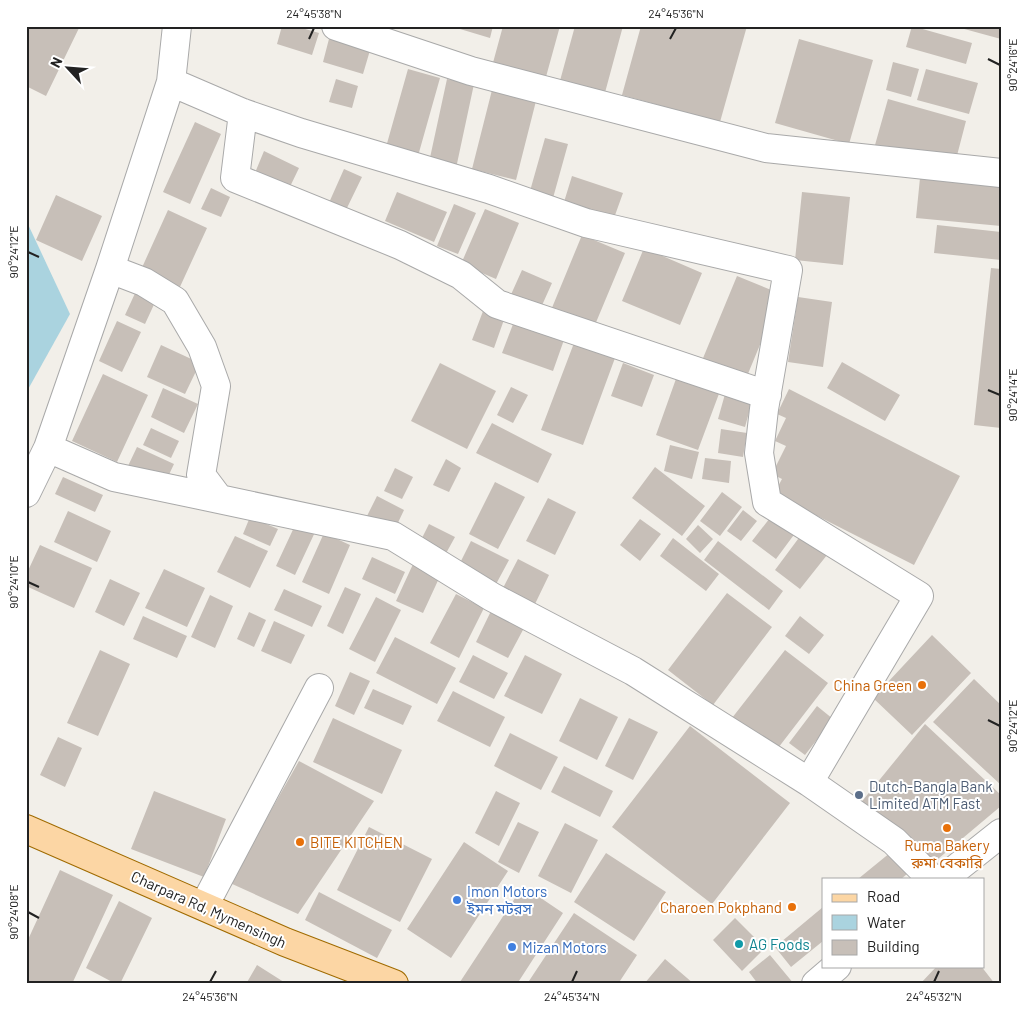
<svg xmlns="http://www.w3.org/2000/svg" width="1027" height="1010" viewBox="0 0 1027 1010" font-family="Barlow,'Noto Sans Bengali',sans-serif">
<rect width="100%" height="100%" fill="#f2efe9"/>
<!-- water -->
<path fill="#aad3df" d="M26,220l44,94 -44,79z"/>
<!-- building -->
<path fill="#c7bfb8" d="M26,26h54l-34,70 -20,-10z
M282,26h13l24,7 -7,22 -35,-11z
M461,26h32l-3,12 -30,-9z
M503,26h57l-16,58 -53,-14z
M575,26h48l-20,74 -45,-12z
M641,26h106l-27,96 -98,-27z
M912,26l60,17 -6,21 -60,-17z
M957,26h44v13l-44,-12z
M330,35l41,12 -8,27 -40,-12z
M799,39l74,21 -24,84 -74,-21z
M893,62l26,7 -8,28 -25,-7z
M408,69l32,9 -22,78 -32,-9z
M926,69l52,14 -9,31 -52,-14z
M336,79l22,7 -6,22 -23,-6z
M447,79l27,5 -19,89 -27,-6z
M492,90l44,11 -20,79 -44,-11z
M888,99l78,22 -12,46 -79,-22z
M195,122l26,12 -31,70 -27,-12z
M545,138l23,6 -15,54 -23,-7z
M264,151l35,17 -13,27 -34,-15z
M921,168l80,8v50l-85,-8z
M344,169l18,8 -17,35 -17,-7z
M572,176l51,17 -9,25 -50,-16z
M211,188l19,9 -9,20 -20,-8z
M397,192l50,20 -13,30 -49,-21z
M802,192l48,5 -7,68 -48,-5z
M56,195l46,21 -20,45 -46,-21z
M454,204l22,9 -18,41 -21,-8z
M485,209l34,14 -23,56 -35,-15z
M168,210l39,18 -28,61 -39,-17z
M937,225l64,7v28l-67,-7z
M582,235l43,18 -33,79 -43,-17z
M644,248l58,25 -22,52 -58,-24z
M991,268l10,1v159l-27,-3z
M522,270l30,13 -13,29 -30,-13z
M737,276l44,18 -36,87 -44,-18z
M137,289l20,9 -12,26 -20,-9z
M798,297l34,5 -9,65 -35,-5z
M485,306l21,8 -12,34 -22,-8z
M515,319l50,18 -12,34 -51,-18z
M117,321l24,11 -19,40 -23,-11z
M574,343l41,15 -32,87 -42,-15z
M161,345l39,18 -15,31 -38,-17z
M842,362l58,33 -15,26 -58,-33z
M440,363l56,28 -29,58 -56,-28z
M623,363l31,12 -12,32 -31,-11z
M103,374l45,21 -31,67 -45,-21z
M677,376l43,15 -22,59 -42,-15z
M511,387l17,8 -15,28 -16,-8z
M727,387l27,7 -9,33 -27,-8z
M163,388l35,16 -14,29 -33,-16z
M789,389l171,87 -46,89 -140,-71 8,-15 -10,-5 14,-28 -11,-5 11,-23 -9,-4z
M492,423l60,31 -14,29 -62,-30z
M151,428l28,13 -8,17 -28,-13z
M721,429l26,4 -4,24 -25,-4z
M670,445l29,7 -7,27 -28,-8z
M137,447l37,17 -9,19 -37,-17z
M705,458l26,3 -2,22 -27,-4z
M446,459l15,9 -12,24 -16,-7z
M655,467l50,39 -23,30 -50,-38z
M395,468l18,9 -11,22 -18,-8z
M63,477l40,18 -8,17 -40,-18z
M495,482l30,15 -27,52 -29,-15z
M722,492l20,15 -22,29 -20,-15z
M377,496l27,14 -9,19 -28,-13z
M548,498l28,14 -21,43 -29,-14z
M743,510l14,11 -16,20 -14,-10z
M68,511l43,20 -14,31 -43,-20z
M773,514l23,18 -20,27 -24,-18z
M250,517l28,12 -8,17 -27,-12z
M640,519l21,15 -21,27 -20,-16z
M297,521l19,9 -21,45 -19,-9z
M429,524l26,13 -11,20 -25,-13z
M698,525l15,14 -13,14 -14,-14z
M324,533l26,12 -21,49 -27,-12z
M801,535l26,20 -27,34 -25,-19z
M235,536l33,15 -18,37 -33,-16z
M673,538l46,36 -13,17 -46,-35z
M471,541l38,19 -14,26 -37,-19z
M718,541l65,50 -14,19 -65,-50z
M40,545l52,23 -18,40 -48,-22v-11z
M372,557l33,15 -10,22 -33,-15z
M518,559l31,16 -14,29 -32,-16z
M414,562l27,12 -18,39 -27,-12z
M164,569l41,19 -18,39 -42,-19z
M110,579l30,14 -16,33 -29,-14z
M345,587l16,7 -18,40 -16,-8z
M284,589l38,17 -10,21 -38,-17z
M727,593l45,34 -59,78 -45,-35z
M456,594l28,14 -25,50 -29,-15z
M210,595l23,11 -18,42 -24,-11z
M376,597l25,13 -26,52 -26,-13z
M491,611l33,17 -16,30 -32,-16z
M249,612l17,8 -12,27 -17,-8z
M143,616l44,20 -10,22 -44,-19z
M800,616l24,19 -15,19 -24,-18z
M274,621l31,14 -14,29 -30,-13z
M932,635l39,38 -59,62 -39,-37z
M395,637l61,31 -19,36 -61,-31z
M100,650l30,14 -32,72 -31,-13z
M785,650l43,33 -53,69 -43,-34z
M473,655l35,18 -14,26 -35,-17z
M525,655l37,19 -20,40 -38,-18z
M350,672l20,9 -16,34 -19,-9z
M974,679l27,26v80l-68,-63z
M373,689l39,17 -9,19 -39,-17z
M453,691l52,26 -15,30 -53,-26z
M580,698l38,19 -21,43 -38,-19z
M817,706l16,13 -28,36 -16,-12z
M333,718l69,32 -20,44 -69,-32z
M629,718l29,14 -25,48 -28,-14z
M925,724l76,71v11l-69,58 -73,-59z
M690,726l100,77 -78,101 -100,-77z
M510,733l48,24 -17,33 -47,-24z
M58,737l24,11 -17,39 -25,-12z
M299,761l75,40 -76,113 -68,-31z
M564,766l49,25 -13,26 -49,-25z
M154,791l72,28 -22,58 -73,-28z
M496,791l24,12 -21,43 -24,-13z
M518,822l21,10 -20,41 -21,-11z
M565,823l33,17 -27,53 -33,-17z
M369,827l63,32 -32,63 -63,-32z
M464,842l44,29 -57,87 -44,-29z
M896,848l17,21 -12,10h-43z
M606,853l60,39 -32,49 -60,-39z
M60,870l53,25 -41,89h-46v-40z
M523,886l40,27 -46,71h-54l-3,-2z
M319,892l73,38 -15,28 -72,-38z
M119,901l33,17 -32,66h-4l-30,-16z
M823,907v34l-32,26 -16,-20z
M574,913l63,42 -19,29h-91z
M735,918l30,30 -23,23 -29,-31z
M770,955l24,29h-36l-9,-12z
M665,959l29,25h-50z
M257,965l30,19h-41z
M937,966h44l14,18h-75z"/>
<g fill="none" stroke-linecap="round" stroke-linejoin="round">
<!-- minor casing -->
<g stroke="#a9a9a9" stroke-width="30">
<path id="minor" d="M336,26l135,45 295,77 235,25
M171,82l72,31 58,20 188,56 97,34 202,47 -24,139 -5,44 8,49 152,94 -110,186 85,59 38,38
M243,113l-8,65 165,67 61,30 36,29 270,91
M110,269l34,13 31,19 27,46 14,39 -15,89 18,24 174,37 99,61 141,74 176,111
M48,448l66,29 105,22
M26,493l22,-45 62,-179 61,-187 6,-56
M943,879l58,-46
M204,906l115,-218
M816,984l21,-18"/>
</g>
<!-- major casing -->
<g stroke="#a06b00" stroke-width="30">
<path id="major" d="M26,829l259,113 109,42"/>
</g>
<!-- minor -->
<use href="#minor" stroke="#fff" stroke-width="28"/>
<!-- major -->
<use href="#major" stroke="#fcd6a4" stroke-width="28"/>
</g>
<!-- ticks -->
<path fill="none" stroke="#222" stroke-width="2" d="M309,39l5,-11M670,39l6,-11M988,59l12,6M28,252l11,5M988,390l12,5M28,582l11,5M988,720l12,6M28,912l11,6M210,982l6,-11M572,982l5,-11M934,982l5,-11"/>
<!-- markers -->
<g fill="#e8710a" stroke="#fff" stroke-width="2">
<circle cx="922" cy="685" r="5"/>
<circle cx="947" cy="828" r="5"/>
<circle cx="300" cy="842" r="5"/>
<circle cx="792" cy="907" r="5"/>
</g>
<circle fill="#5c6f8a" stroke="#fff" stroke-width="2" cx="859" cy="795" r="5"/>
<g fill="#3f7fe0" stroke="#fff" stroke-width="2">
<circle cx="457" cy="900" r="5"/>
<circle cx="512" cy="947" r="5"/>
</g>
<circle fill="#0f9aa8" stroke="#fff" stroke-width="2" cx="739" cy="944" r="5"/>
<g text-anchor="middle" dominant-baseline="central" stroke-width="4" stroke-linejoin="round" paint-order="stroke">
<!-- food labels -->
<g font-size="15" fill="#c56008" stroke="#fff" text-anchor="end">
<text x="912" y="685">China Green</text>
<text x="310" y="842" text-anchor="start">BITE KITCHEN</text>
<text x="947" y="845" text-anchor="middle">Ruma Bakery<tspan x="947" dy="17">রুমা বেকারি</tspan></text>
<text x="782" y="907">Charoen Pokphand</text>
</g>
<!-- service labels -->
<g font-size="15" fill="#4e5e75" stroke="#fff" text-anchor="start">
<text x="869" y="786">Dutch-Bangla Bank<tspan x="869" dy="17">Limited ATM Fast</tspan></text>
</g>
<!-- shop labels -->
<g font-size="15" fill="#366cbe" stroke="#fff" text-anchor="start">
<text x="467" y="891">Imon Motors<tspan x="467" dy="17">ইমন মটরস</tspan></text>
<text x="522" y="947">Mizan Motors</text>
</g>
<!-- street labels -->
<g font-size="15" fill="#222" stroke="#fff">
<text transform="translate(209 909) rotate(24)">Charpara Rd, Mymensingh</text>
</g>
<!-- culture labels -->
<g font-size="15" fill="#0d838f" stroke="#fff" text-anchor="start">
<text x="749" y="944">AG Foods</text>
</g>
</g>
<!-- border -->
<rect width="1027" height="1010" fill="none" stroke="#ffffff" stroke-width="55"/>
<!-- legend -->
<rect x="822" y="878" width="162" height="90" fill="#ffffff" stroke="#a7a7a7"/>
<rect x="832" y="894" width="25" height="8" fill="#fcd6a4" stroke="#a7a7a7"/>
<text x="867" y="902" font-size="15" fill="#222222">Road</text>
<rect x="832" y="915" width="25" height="15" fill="#aad3df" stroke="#a7a7a7"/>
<text x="867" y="928" font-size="15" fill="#222222">Water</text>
<rect x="832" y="940" width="25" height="15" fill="#c7bfb8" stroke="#a7a7a7"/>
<text x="867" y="952" font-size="15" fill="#222222">Building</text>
<!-- north arrow -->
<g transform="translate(68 68) rotate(296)" stroke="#ffffff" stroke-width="4" paint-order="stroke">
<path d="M0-4L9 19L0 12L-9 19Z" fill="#222222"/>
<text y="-8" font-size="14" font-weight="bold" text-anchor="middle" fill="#222222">N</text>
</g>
<rect x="28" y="28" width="972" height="954" fill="none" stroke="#222" stroke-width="2"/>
<g font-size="12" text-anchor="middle" fill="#222">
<text x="314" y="18">24°45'38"N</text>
<text x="676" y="18">24°45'36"N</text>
<text transform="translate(1013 65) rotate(-90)" y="4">90°24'16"E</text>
<text transform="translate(14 252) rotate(-90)" y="4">90°24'12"E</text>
<text transform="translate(1013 395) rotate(-90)" y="4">90°24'14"E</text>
<text transform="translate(14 582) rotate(-90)" y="4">90°24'10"E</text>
<text transform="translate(1013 726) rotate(-90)" y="4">90°24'12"E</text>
<text transform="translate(14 912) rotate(-90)" y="4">90°24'08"E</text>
<text x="210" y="1001">24°45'36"N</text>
<text x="572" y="1001">24°45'34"N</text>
<text x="934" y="1001">24°45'32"N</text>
</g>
</svg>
